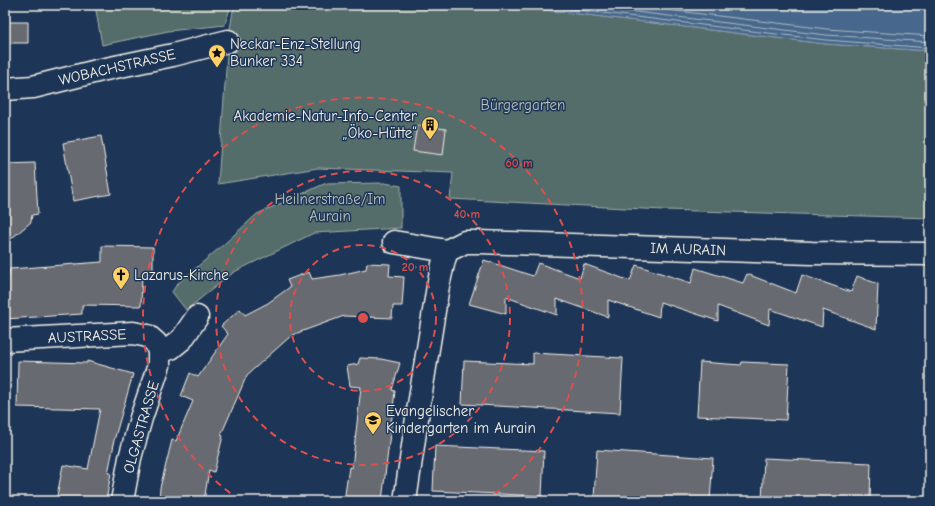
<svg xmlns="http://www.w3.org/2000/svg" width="935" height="506" viewBox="0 0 935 506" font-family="'Comic Neue',sans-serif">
<rect width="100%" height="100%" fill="#1d3557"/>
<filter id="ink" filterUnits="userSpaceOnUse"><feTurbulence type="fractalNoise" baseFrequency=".025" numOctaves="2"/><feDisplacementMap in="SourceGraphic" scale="8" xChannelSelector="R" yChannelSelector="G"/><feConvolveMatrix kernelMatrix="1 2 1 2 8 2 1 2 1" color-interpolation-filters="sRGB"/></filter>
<g filter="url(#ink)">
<!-- green -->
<path fill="#546d6a" stroke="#a4afa9" d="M95,5h136l-6,20 -57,6 -66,14z
M234,5h270l322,39 104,7v167l-266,-8 -214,-11 3,-26 -135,-5 -100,16 10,-143z
M385,183l16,3v42l-87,5 -80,39 -48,38 -14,-18 5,-8 46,-39 34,-31 67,-30z"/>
<!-- water -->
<path fill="#46678c" stroke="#8c9eb1" d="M504,5h426v46l-104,-7z"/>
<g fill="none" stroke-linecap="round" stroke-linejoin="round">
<!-- shore -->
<path stroke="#aebac3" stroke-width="1" d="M537,5l289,35 104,8
M578,5l248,30 104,7
M627,5l200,24 103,7"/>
</g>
<!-- building -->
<path fill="#676b71" stroke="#f4f1e8" d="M5,22h23v21h-23z
M417,125l29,4 -3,26 -30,-4z
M101,136l10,58 -38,7 -10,-58z
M35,163l3,51 -6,1 -1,7 -26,22v-80z
M102,246l51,1v29l-11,-1 -1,31 -59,-1v9l-77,5v-22l5,-28 92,-7z
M484,260l49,16 5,-13 42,15 4,-14 46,17 6,-16 55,18 4,-15 48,15 4,-9 49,19 6,-18 49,17 6,-16 21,8 -2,45 -53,-19 -1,17 -52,-18 -1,16 -51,-19v15l-58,-19 -1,15 -51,-17v17l-51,-18v16l-51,-18v17l-37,-10z
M367,263l23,1 -1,12 15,1 -2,29h-9l-1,12 -48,-2 -52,19 -45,40 -26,60 2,1 -9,36 -5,-2 -5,31h-45l1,-13 12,-48 4,1 17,-40 -12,-5 9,-23 8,4 30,-43 -7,-8 19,-17 5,6 23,-12 22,-16 -3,-7 22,-8 3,7 28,-4 26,-6z
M533,353l90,5 -3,55 -158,-9 2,-43 69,3z
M360,358l21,1 19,4 -8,27 3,1 -13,110h-38l5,-34 3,1 9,-81 -11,-1 -3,-20 11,-2z
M18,361l69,2v-2l46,13 -20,70h1l-6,29h3l-5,28h-50l7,-36 25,4 12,-60 -83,-2z
M700,362l41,3 1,-3 47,2 -3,56 -89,-4z
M435,446l109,5 -2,45 -109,-5z
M597,450l116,8 -3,43h-68l-48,-3z
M764,458l107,5 -1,38h-108z"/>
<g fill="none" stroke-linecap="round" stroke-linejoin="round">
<!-- minor casing -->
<g stroke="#f4f1e8" stroke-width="25">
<path id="minor" d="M5,89l28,-2 68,-17 72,-15 55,-14
M394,242l53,9
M447,251l18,-9h14l333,11 118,1
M5,340l128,-7 15,3 8,7 3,9v13l-18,53 -11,40 -8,43
M159,352l12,-4 11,-9 15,-22
M405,501l13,-90 20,-125 6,-26 3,-9"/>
</g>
<!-- minor -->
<use href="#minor" stroke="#1d3557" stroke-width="22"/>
</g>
</g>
<!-- distance rings -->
<g fill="none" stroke="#dc504e" stroke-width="2" stroke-dasharray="7 5">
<circle cx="363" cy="318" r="73"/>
<circle cx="363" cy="318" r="147"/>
<path d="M240 500A220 220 0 1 1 486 500"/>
</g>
<!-- icons -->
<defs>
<g id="sight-pin" transform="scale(0.9)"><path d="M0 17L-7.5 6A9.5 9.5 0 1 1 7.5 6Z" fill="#ffd166" stroke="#1d3557"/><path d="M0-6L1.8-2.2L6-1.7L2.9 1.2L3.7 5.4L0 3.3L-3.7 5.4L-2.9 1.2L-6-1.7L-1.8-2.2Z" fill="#111"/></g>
<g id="building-pin" transform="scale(0.9)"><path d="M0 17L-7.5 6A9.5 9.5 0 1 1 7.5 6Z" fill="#ffd166" stroke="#1d3557"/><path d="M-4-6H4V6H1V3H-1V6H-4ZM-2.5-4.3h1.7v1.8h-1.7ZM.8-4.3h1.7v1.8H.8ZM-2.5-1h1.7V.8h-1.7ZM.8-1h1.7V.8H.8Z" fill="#111"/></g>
<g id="church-pin" transform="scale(0.9)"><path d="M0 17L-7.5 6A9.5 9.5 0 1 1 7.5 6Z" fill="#ffd166" stroke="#1d3557"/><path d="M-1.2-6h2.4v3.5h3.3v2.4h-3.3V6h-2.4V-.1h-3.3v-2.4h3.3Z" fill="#111"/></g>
<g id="school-pin" transform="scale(0.9)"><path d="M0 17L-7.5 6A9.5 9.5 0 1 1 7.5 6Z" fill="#ffd166" stroke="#1d3557"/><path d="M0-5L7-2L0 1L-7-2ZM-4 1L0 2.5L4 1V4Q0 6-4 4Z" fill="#111"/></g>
</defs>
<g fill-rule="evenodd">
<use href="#sight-pin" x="217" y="53"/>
<use href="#building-pin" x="430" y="125"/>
<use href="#church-pin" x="121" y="275"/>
<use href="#school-pin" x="373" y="420"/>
</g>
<g text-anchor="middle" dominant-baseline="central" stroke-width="3" stroke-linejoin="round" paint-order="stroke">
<!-- poi labels -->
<g font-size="15" fill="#f4f1e8" stroke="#1d3557" text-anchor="start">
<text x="230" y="44">Neckar-Enz-Stellung<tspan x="230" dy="17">Bunker 334</tspan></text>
<text x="417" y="116" text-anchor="end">Akademie-Natur-Info-Center<tspan x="417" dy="17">„Öko-Hütte“</tspan></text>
<text x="134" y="275">Lazarus-Kirche</text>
<text x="386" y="411">Evangelischer<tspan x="386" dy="17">Kindergarten im Aurain</tspan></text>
</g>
<!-- street labels -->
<g font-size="15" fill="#f4f1e8" stroke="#1d3557">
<text transform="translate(117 67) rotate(-13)">WOBACHSTRASSE</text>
<text transform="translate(688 249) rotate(2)">IM AURAIN</text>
<text transform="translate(87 336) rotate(-3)">AUSTRASSE</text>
<text transform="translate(141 427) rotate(-74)">OLGASTRASSE</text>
</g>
<!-- park labels -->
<g font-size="15" fill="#bcc3bc" stroke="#1d3557">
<text x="523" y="105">Bürgergarten</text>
<text x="330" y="199">Heilnerstraße/Im<tspan x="330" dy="17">Aurain</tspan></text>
</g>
</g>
<circle cx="363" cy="318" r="6" fill="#dc504e" stroke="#1d3557" stroke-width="2"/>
<g font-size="12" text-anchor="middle" font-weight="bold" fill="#dc504e" stroke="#1d3557" stroke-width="3" stroke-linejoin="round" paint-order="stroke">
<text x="519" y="167">60 m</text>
<text x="467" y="218">40 m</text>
<text x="415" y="271">20 m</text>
</g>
<!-- margin -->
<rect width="935" height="506" fill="none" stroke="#1d3557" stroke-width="20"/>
<rect x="10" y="10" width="915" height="486" fill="none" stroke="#f4f1e8" stroke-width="1.5" filter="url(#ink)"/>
</svg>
